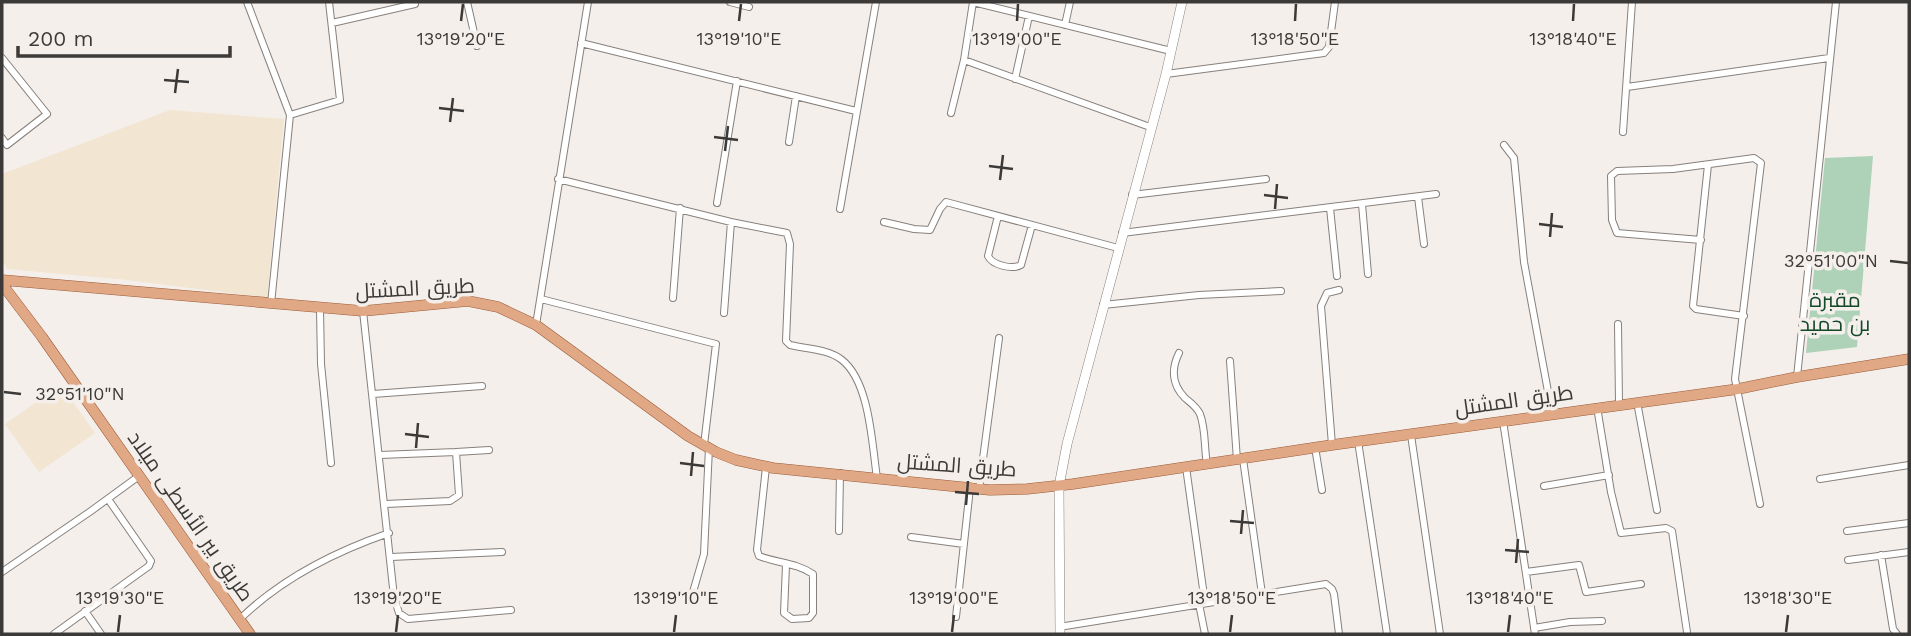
<svg xmlns="http://www.w3.org/2000/svg" width="1911" height="636" viewBox="0 0 1911 636" font-family="'Work Sans',Cairo,sans-serif">
<rect width="100%" height="100%" fill="#f5efeb"/>
<!-- medical -->
<path fill="#f2e5d1" d="M170,110l114,9 -17,179 -140,-18 -120,-11 -5,-9v-86z
M61,385l34,48 -56,39 -34,-48z"/>
<!-- green -->
<path fill="#add2b7" d="M1873,156l-16,191 -51,6 19,-195z"/>
<g fill="none" stroke-linecap="round" stroke-linejoin="round">
<!-- street casing -->
<g stroke="#87817d" stroke-width="8">
<path id="street" d="M247,2l43,113 -19,189
M467,2l10,44
M730,2l19,5
M973,2l198,49
M332,23l83,-19
M1065,25l5,-23
M581,43l275,68
M2,58l45,56 -40,31 -5,-7
M964,60l9,-58
M1166,74l158,-21 5,-6 6,-45
M1015,79l14,-63
M1627,87l202,-29
M951,113l13,-53 186,67
M290,115l50,-15 -11,-98
M1623,132l9,-130
M789,142l7,-46
M1504,145l10,13 10,104 28,151
M1708,165l-15,141 3,3 48,7
M558,179l173,43 56,11 3,11 -4,97 4,4c17,4 38,4 52,15 28,22 30,85 35,118
M1132,195l134,-16
M1418,197l6,47
M717,203l20,-122
M1362,204l6,70
M1330,208l7,68
M840,209l36,-207
M998,216l-10,40c4,9 24,14 33,9l11,-40
M884,222l30,7 16,1 10,-21 6,-7 172,46
M1122,233l314,-39
M1701,240l-84,-7 -5,-13 -1,-44 6,-5 56,-2 81,-11 7,5 -26,216 25,125
M673,298l7,-90
M541,299l175,45 -12,101
M1103,305l96,-10 82,-4
M320,309l1,55 10,99
M363,311l31,286 5,16 9,6 103,-9
M724,313l7,-91
M1618,324l1,80
M536,325l52,-323
M1179,353c-8,16 -7,32 6,45 6,5 12,9 15,16 6,16 4,34 7,50
M1230,361l7,99
M1797,377l39,-375
M373,394l109,-8
M1637,402l20,108
M1597,407l14,85 10,41 45,-5 6,3 15,101
M1503,421l32,213
M1411,435l29,199
M1358,441l29,193
M1332,445l-11,-139 6,-13 12,-3
M1315,447l7,43
M380,455l76,-3
M1243,459l19,135
M766,467l-9,83 2,6c18,7 38,7 54,18v39l-4,5 -17,1 -8,-6 2,-48
M1186,467l19,136
M1820,479l89,-14
M1544,486l65,-11
M979,489l20,-151
M386,504l64,-3 9,-6 -3,-43 33,-2
M839,531l1,-58
M1847,531l62,-8
M911,537l53,7
M1881,555l12,74 4,5
M391,557l111,-5
M1848,560l61,-8
M2,572l89,-61 48,-35
M1526,572l53,-7 7,27 55,-8
M693,592l11,-38 5,-106
M1199,604l6,30
M85,611l16,23
M956,617l14,-129
M240,619c42,-41 94,-67 149,-86
M1059,627l267,-43 6,5 2,5 5,40
M1534,628l36,-6 32,-1
M54,634l95,-68 2,-5 -43,-62"/>
</g>
<!-- secondary casing -->
<g stroke="#87817d" stroke-width="10">
<path id="secondary" d="M1060,634l-1,-148 8,-42 99,-370 16,-72"/>
</g>
<!-- primary casing -->
<g stroke="#9a5c37" stroke-width="11">
<path id="primary" d="M2,280l361,31 105,-10 30,6 38,18 152,111 28,16 20,8 37,8 217,22 37,-1 46,-5 259,-39 406,-56 59,-12 112,-18
M2,284l40,53 208,297"/>
</g>
<!-- street -->
<use href="#street" stroke="#fff" stroke-width="6"/>
<!-- secondary -->
<use href="#secondary" stroke="#fff" stroke-width="9"/>
<!-- primary -->
<use href="#primary" stroke="#e1a886" stroke-width="10"/>
</g>
<!-- ticks -->
<path fill="none" stroke="#3c3a38" stroke-width="2.5" d="M461,21l2,-17M739,21l2,-17M1017,21l1,-17M1295,21l1,-17M1573,21l1,-17M164,80l25,2M175,93l3,-24M439,108l25,3M450,122l3,-24M714,137l24,3M725,151l3,-25M989,166l24,3M1000,180l3,-25M1264,195l24,3M1275,209l2,-25M1539,224l24,3M1550,237l2,-24M1890,261l18,2M4,392l17,2M405,434l24,3M416,448l2,-25M680,463l24,3M691,476l2,-24M955,492l24,2M966,505l2,-24M1230,521l24,2M1241,534l2,-24M1505,550l24,2M1516,563l2,-24M118,632l2,-17M396,632l2,-17M674,632l2,-17M952,632l2,-17M1230,632l2,-17M1508,632l2,-17M1786,632l2,-17"/>
<g text-anchor="middle" dominant-baseline="central" stroke-width="7" stroke-linejoin="round" paint-order="stroke">
<!-- street labels -->
<g font-size="21" fill="#3c3a38" stroke="#f5efeb">
<text transform="translate(415 288) rotate(-3)">طريق المشتل</text>
<text transform="translate(1514 400) rotate(-8)">طريق المشتل</text>
<text transform="translate(957 465) rotate(4)">طريق المشتل</text>
<text transform="translate(191 516) rotate(55)">طريق بير الأسطى ميلاد</text>
</g>
<!-- park labels -->
<g font-size="21" fill="#134828" stroke="#f5efeb">
<text x="1835" y="299">مقبرة<tspan x="1835" dy="24">بن حميد</tspan></text>
</g>
</g>
<g font-size="18" text-anchor="middle" fill="#3c3a38" stroke="#f5efeb" stroke-width="7" stroke-linejoin="round" paint-order="stroke">
<text x="461" y="45">13°19'20"E</text>
<text x="739" y="45">13°19'10"E</text>
<text x="1017" y="45">13°19'00"E</text>
<text x="1295" y="45">13°18'50"E</text>
<text x="1573" y="45">13°18'40"E</text>
<text x="1831" y="267">32°51'00"N</text>
<text x="80" y="400">32°51'10"N</text>
<text x="120" y="604">13°19'30"E</text>
<text x="398" y="604">13°19'20"E</text>
<text x="676" y="604">13°19'10"E</text>
<text x="954" y="604">13°19'00"E</text>
<text x="1232" y="604">13°18'50"E</text>
<text x="1510" y="604">13°18'40"E</text>
<text x="1788" y="604">13°18'30"E</text>
</g>
<!-- border -->
<rect width="1911" height="636" fill="none" stroke="#3c3a38" stroke-width="7"/>
<!-- scale -->
<path d="M18 46v10h212v-10" fill="none" stroke="#3c3a38" stroke-width="3.5"/>
<text x="28" y="46" font-size="21" fill="#3c3a38" stroke="#f5efeb" stroke-width="5" paint-order="stroke">200 m</text>
</svg>
